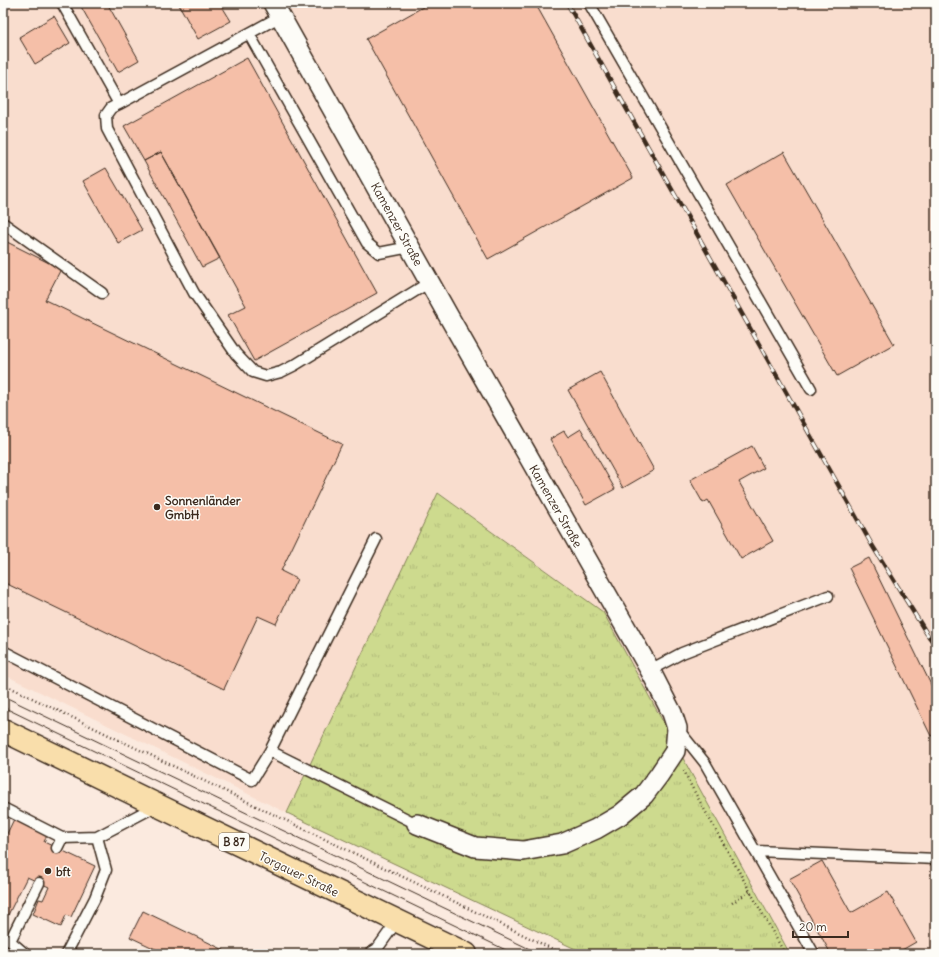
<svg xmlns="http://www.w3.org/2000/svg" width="939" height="957" viewBox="0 0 939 957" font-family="Delius,sans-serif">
<defs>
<pattern id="grass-tufts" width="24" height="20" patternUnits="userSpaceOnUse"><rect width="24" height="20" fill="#cdda8e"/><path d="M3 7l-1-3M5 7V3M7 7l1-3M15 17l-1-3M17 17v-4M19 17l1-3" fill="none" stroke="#b1bb7a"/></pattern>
</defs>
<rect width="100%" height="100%" fill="#fbeadf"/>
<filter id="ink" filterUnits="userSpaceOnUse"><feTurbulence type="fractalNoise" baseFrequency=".025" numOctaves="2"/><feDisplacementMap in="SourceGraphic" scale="8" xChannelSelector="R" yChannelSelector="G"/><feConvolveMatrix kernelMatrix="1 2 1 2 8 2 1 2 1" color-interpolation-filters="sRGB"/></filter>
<g filter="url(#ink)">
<!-- built -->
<path fill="#f9ddce" d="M3,3h933v951h-146l-187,-342 -164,-119 -152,320 -284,-139z"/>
<!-- grass -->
<path fill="url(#grass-tufts)" stroke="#848256" d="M438,493l165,119 187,342h-204l-299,-141z"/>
<!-- building -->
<path fill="#f5bfa8" stroke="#3b2a1e" d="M79,3h28l32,57 -21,12z
M178,3h42l11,18 -33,18z
M430,3h105l98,175 -145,81 -122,-220z
M54,16l16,27 -35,21 -16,-27z
M247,58l130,235 -123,68 -26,-46 18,-9 -85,-154 -17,9 -20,-35z
M161,152l59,106 -18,9 -58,-106z
M784,152l110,192 -57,32 -110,-191z
M106,168l36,62 -24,13 -35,-62z
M3,240l58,29 -16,31 297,144 -61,127 16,8 -21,45 -18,-8 -34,73 -221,-107z
M600,372l54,98 -31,18 -55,-98z
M581,429l34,60 -29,16 -36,-66 14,-8 4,6z
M752,446l12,22 -25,14 34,59 -32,18 -33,-59 -5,3 -13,-23z
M869,558l67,137v39l-5,2 -82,-168z
M15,817l33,16 -4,9 51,24 -24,51 -5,-2 -5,12 -28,-13 6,-15 4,1 6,-13 -22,-10 -19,38 -5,-2v-71z
M822,861l29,52 37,-21 28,50 -21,12h-64l-42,-75z
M143,911l81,39 -2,4h-56l-36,-17z"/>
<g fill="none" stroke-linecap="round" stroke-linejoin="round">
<!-- lane casing -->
<g stroke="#3b2a1e" stroke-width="13">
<path id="lane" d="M62,3l57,101 162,-88
M589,3l222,386
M249,34l118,209 12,10 31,-6
M119,104l-8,4 -5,7 1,14 87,164 42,61 17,18 13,4 15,-4 14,-7 135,-83
M3,223l99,70
M3,651l249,129 18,-29 106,-212
M650,670l32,-17 146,-57
M677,728l28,35 109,191
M270,751l147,73
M3,808l59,30 35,-1 59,-31
M57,848l5,-10
M755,851l181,8
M3,938l7,3 29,-58
M10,941l14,12v1
M66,954l29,-56 11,-28 -9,-33
M369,954l8,-5 20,-28"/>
</g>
<!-- street casing -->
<g stroke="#3b2a1e" stroke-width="22">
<path id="street" d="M273,3l176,314 201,353 22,43 5,15 -2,23 -16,24 -15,20 -24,20 -24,14 -34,15 -39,7 -48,-4 -58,-23"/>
</g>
<!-- primary casing -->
<g stroke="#3b2a1e" stroke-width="25">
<path id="primary" d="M3,730l154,75 309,149"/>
</g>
<!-- path -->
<path stroke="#3b2a1e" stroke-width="2.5" stroke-dasharray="1 3" stroke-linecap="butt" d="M3,684l560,270
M684,770l5,12 96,172
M732,903l18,-12"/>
<!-- lane -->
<use href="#lane" stroke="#fdfcf7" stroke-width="10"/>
<!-- street -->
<use href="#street" stroke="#fdfcf7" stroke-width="19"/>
<!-- primary -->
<use href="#primary" stroke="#f9deab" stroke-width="22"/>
<!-- tram -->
<path stroke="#3b2a1e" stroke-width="1" d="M3,696l537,258
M3,707l511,247"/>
<!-- rail casing -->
<g stroke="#3b2a1e" stroke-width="4.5">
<path id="rail" d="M567,3l305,542 55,89 9,12"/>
</g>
<!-- rail -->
<use href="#rail" stroke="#fdfcf7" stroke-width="3" stroke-dasharray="9" stroke-linecap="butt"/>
</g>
</g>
<!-- markers -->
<g fill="#3b2a1e" stroke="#fdfcf7" stroke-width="1.5">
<circle cx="157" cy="507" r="4"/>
<circle cx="48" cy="871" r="4"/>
</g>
<g text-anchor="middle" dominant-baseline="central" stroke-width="3" stroke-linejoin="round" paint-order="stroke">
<!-- shield labels -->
<rect fill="#fdfcf7" stroke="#75695f" stroke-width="1" x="219" y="833" width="30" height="18" rx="3"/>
<g font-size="11" font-weight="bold" fill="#3b2a1e">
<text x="234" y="842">B 87</text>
</g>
<!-- street labels -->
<g font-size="12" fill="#3b2a1e" stroke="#fdfcf7">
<text transform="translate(397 224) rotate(61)">Kamenzer Straße</text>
<text transform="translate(556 506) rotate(60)">Kamenzer Straße</text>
<text transform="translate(299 874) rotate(26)">Torgauer Straße</text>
</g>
<!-- poi labels -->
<g font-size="12" font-weight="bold" fill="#3b2a1e" stroke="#fdfcf7" text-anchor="start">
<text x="165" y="500">Sonnenländer<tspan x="165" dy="14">GmbH</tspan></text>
<text x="56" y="871">bft</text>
</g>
</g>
<!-- margin -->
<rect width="939" height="957" fill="none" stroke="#fdfcf7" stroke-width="16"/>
<rect x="8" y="8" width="923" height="941" fill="none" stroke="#3b2a1e" stroke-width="1.5" filter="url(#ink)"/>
<!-- scale -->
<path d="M793 931v6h55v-6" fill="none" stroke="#3b2a1e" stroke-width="2"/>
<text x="799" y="931" font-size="12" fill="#3b2a1e" stroke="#fdfcf7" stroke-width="3" paint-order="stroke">20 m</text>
</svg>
